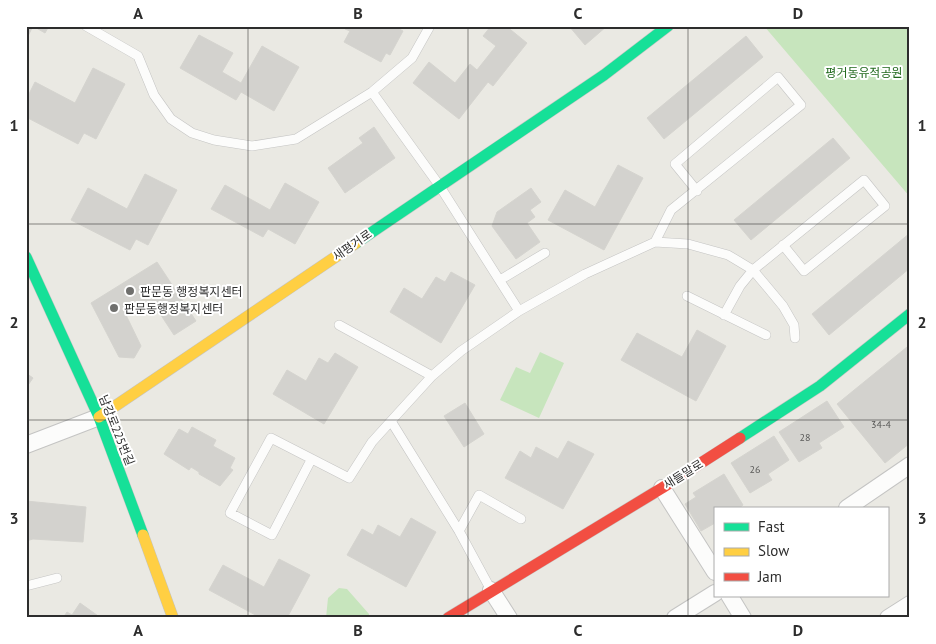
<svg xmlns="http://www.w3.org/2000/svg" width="936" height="644" viewBox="0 0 936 644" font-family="'PT Sans','Noto Sans KR',sans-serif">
<rect width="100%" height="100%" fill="#eae9e3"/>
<!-- green -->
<path fill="#c7e5bd" d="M764,26h146v171z
M540,352l24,11 -25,55 -39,-18 16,-33 14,6z
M339,588l8,1 22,25v4h-43l2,-20z"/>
<!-- building -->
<path fill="#d3d2ce" stroke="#d5d4cf" d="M26,26h23l-4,7 -12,-7 -6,12z
M347,26h47l9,5 -13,24 -4,-2 -5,9 -37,-20 6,-11 -5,-2z
M491,26h15l21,17 -34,43 -5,-4 -29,37 -46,-36 16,-21 26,21 15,-19 7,6 19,-24 -13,-10z
M569,26h38l-22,19z
M199,35l34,18 -11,19 19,11 21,-37 37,21 -25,44 -33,-19 -5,8 -56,-32z
M746,36l17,21 -99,82 -17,-21z
M93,68l32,16 -29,55 -12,-6 -6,11 -52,-27v-17l9,-18 40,21z
M374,127l21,31 -50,35 -17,-25 35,-25 -4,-5z
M833,138l17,20 -99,82 -17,-20z
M618,165l25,13 -39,72 -56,-30 17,-30 30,17z
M145,174l32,16 -29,55 -12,-6 -6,11 -59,-30 17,-32 39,21z
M285,183l34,19 -24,42 -27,-15 -5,8 -52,-28 14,-24 45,25z
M531,188l10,14 -11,8 5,7 -8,6 13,19 -24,17 -24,-33 5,-14z
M910,233v35l-81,67 -17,-21z
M157,262l39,59 -22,14 -23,-35 -26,13 16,33 -7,12 -15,-1 -28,-54z
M451,272l24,13 -34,58 -51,-31 14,-24 18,11 14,-22 9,5z
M697,330l29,16 -30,55 -75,-41 16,-27 45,24z
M907,347l3,3v93l-25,20 -48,-59z
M335,353l23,14 -34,57 -51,-30 14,-24 19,11 13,-23 9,5z
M26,373l7,5 -7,10z
M827,401l17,26 -25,16 3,5 -23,14 -20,-30z
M465,403l19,31 -20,13 -20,-31z
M192,427l24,13 -3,6 22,12 -5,10 3,2 -13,16 -21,-12v-2l-8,-5 -2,3 -25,-16 15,-25 9,5z
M774,436l15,24 -21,14 4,6 -22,13 -19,-30z
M568,441l26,13 -31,55 -58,-31 15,-27 11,7 5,-11 22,12z
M724,474l19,31 -4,3h-24v15l-14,8 -16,-27 11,-7 -3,-4z
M26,501l60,6 -3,35 -50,-3 -7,2z
M411,518l25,14 -30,55 -59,-32 15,-26 11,6 5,-10 22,12z
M279,559l31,16 -23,43h-26l-52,-28 14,-25 41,22z
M80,603l21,15h-38l4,-6 5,3z"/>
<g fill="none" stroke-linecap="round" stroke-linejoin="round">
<!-- lane casing -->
<g stroke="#c4c4c3" stroke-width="10">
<path id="lane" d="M86,26l52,30 16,39 17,24 21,14 22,7 38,6 44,-7 76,-47 40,-34 18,-32
M372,92l67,93 80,126 66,-37 70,-32 33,2 40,11 25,15 30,36 11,19 1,13
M655,242l16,-32 130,-105 -23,-28 -103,87 22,27
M500,280l45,-27
M687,296l79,39
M724,315l16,-29 13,-16 111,-90 21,26 -81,65 -21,-26
M339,325l93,51
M311,460l-39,75 -42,-22 41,-75 78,40 23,-36 19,-21
M459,531l20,-36 42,24
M26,586l31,-8
M491,590l-32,-59 -68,-110 41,-45 29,-25 58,-40"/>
</g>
<!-- street casing -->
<g stroke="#c4c4c3" stroke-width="18">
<path id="street" d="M26,445l73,-28
M662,488l53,84
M847,508l63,-43
M491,590l18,28
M729,595l14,23
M675,618l40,-25
M888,618l22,-14"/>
</g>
<!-- fast casing -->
<g stroke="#c4c4c3" stroke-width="12">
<path id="fast" d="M356,243l248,-168 64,-49
M26,257l73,160 44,118
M740,438l80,-52 90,-72"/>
</g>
<!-- slow casing -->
<g stroke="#c4c4c3" stroke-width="12">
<path id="slow" d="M99,417l257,-174
M143,535l30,83"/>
</g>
<!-- jam casing -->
<g stroke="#c4c4c3" stroke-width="12">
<path id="jam" d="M448,618l214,-130 78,-50"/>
</g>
<!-- lane -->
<use href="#lane" stroke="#fcfcfb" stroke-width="9"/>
<!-- street -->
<use href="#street" stroke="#fcfcfb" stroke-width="16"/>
<!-- fast -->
<use href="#fast" stroke="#16e098" stroke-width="11"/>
<!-- slow -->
<use href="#slow" stroke="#ffcf43" stroke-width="11"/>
<!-- jam -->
<use href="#jam" stroke="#f24e42" stroke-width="11"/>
</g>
<!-- grid -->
<path fill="none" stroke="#2d2d2d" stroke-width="1" stroke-opacity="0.55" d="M248,26v592M468,26v592M688,26v592M26,224h884M26,420h884"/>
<!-- markers -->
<g fill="#6f6f6d" stroke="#fff" stroke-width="2">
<circle cx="130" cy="291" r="5"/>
<circle cx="114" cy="308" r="5"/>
</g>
<g text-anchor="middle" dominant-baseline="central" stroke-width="4" stroke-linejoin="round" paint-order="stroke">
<!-- number labels -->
<g font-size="10" fill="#575756">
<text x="881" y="424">34-4</text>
<text x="805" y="437">28</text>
<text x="755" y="469">26</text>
</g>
<!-- park labels -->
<g font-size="12" fill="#21691d" stroke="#fff">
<text x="864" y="72">평거동유적공원</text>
</g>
<!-- street labels -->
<g font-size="12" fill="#2d2d2d" stroke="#fff">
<text transform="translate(352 245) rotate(-35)">새평거로</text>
<text transform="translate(117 430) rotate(68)">남강로225번길</text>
<text transform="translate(683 474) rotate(-32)">새들말로</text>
</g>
<!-- poi labels -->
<g font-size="12" fill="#2d2d2d" stroke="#fff" text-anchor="start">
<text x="140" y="291">판문동 행정복지센터</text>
<text x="124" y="308">판문동행정복지센터</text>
</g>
</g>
<!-- border -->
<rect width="936" height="644" fill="none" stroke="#ffffff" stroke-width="55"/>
<!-- legend -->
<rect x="714" y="507" width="175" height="90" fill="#ffffff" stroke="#ababab"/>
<rect x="724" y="523" width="25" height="8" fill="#16e098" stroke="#ababab"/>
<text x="758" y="532" font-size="15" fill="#2d2d2d">Fast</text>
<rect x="724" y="548" width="25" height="8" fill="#ffcf43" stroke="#ababab"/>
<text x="758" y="556" font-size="15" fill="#2d2d2d">Slow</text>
<rect x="724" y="573" width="25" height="8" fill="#f24e42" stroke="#ababab"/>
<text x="758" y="582" font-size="15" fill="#2d2d2d">Jam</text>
<rect x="28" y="28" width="880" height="588" fill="none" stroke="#2d2d2d" stroke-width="2"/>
<g font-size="16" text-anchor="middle" font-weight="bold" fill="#2d2d2d">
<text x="138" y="19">A</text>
<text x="358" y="19">B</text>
<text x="578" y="19">C</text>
<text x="798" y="19">D</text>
<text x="14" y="131">1</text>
<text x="922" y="131">1</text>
<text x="14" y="328">2</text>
<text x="922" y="328">2</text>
<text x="14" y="524">3</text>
<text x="922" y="524">3</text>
<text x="138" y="636">A</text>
<text x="358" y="636">B</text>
<text x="578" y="636">C</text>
<text x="798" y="636">D</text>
</g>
</svg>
